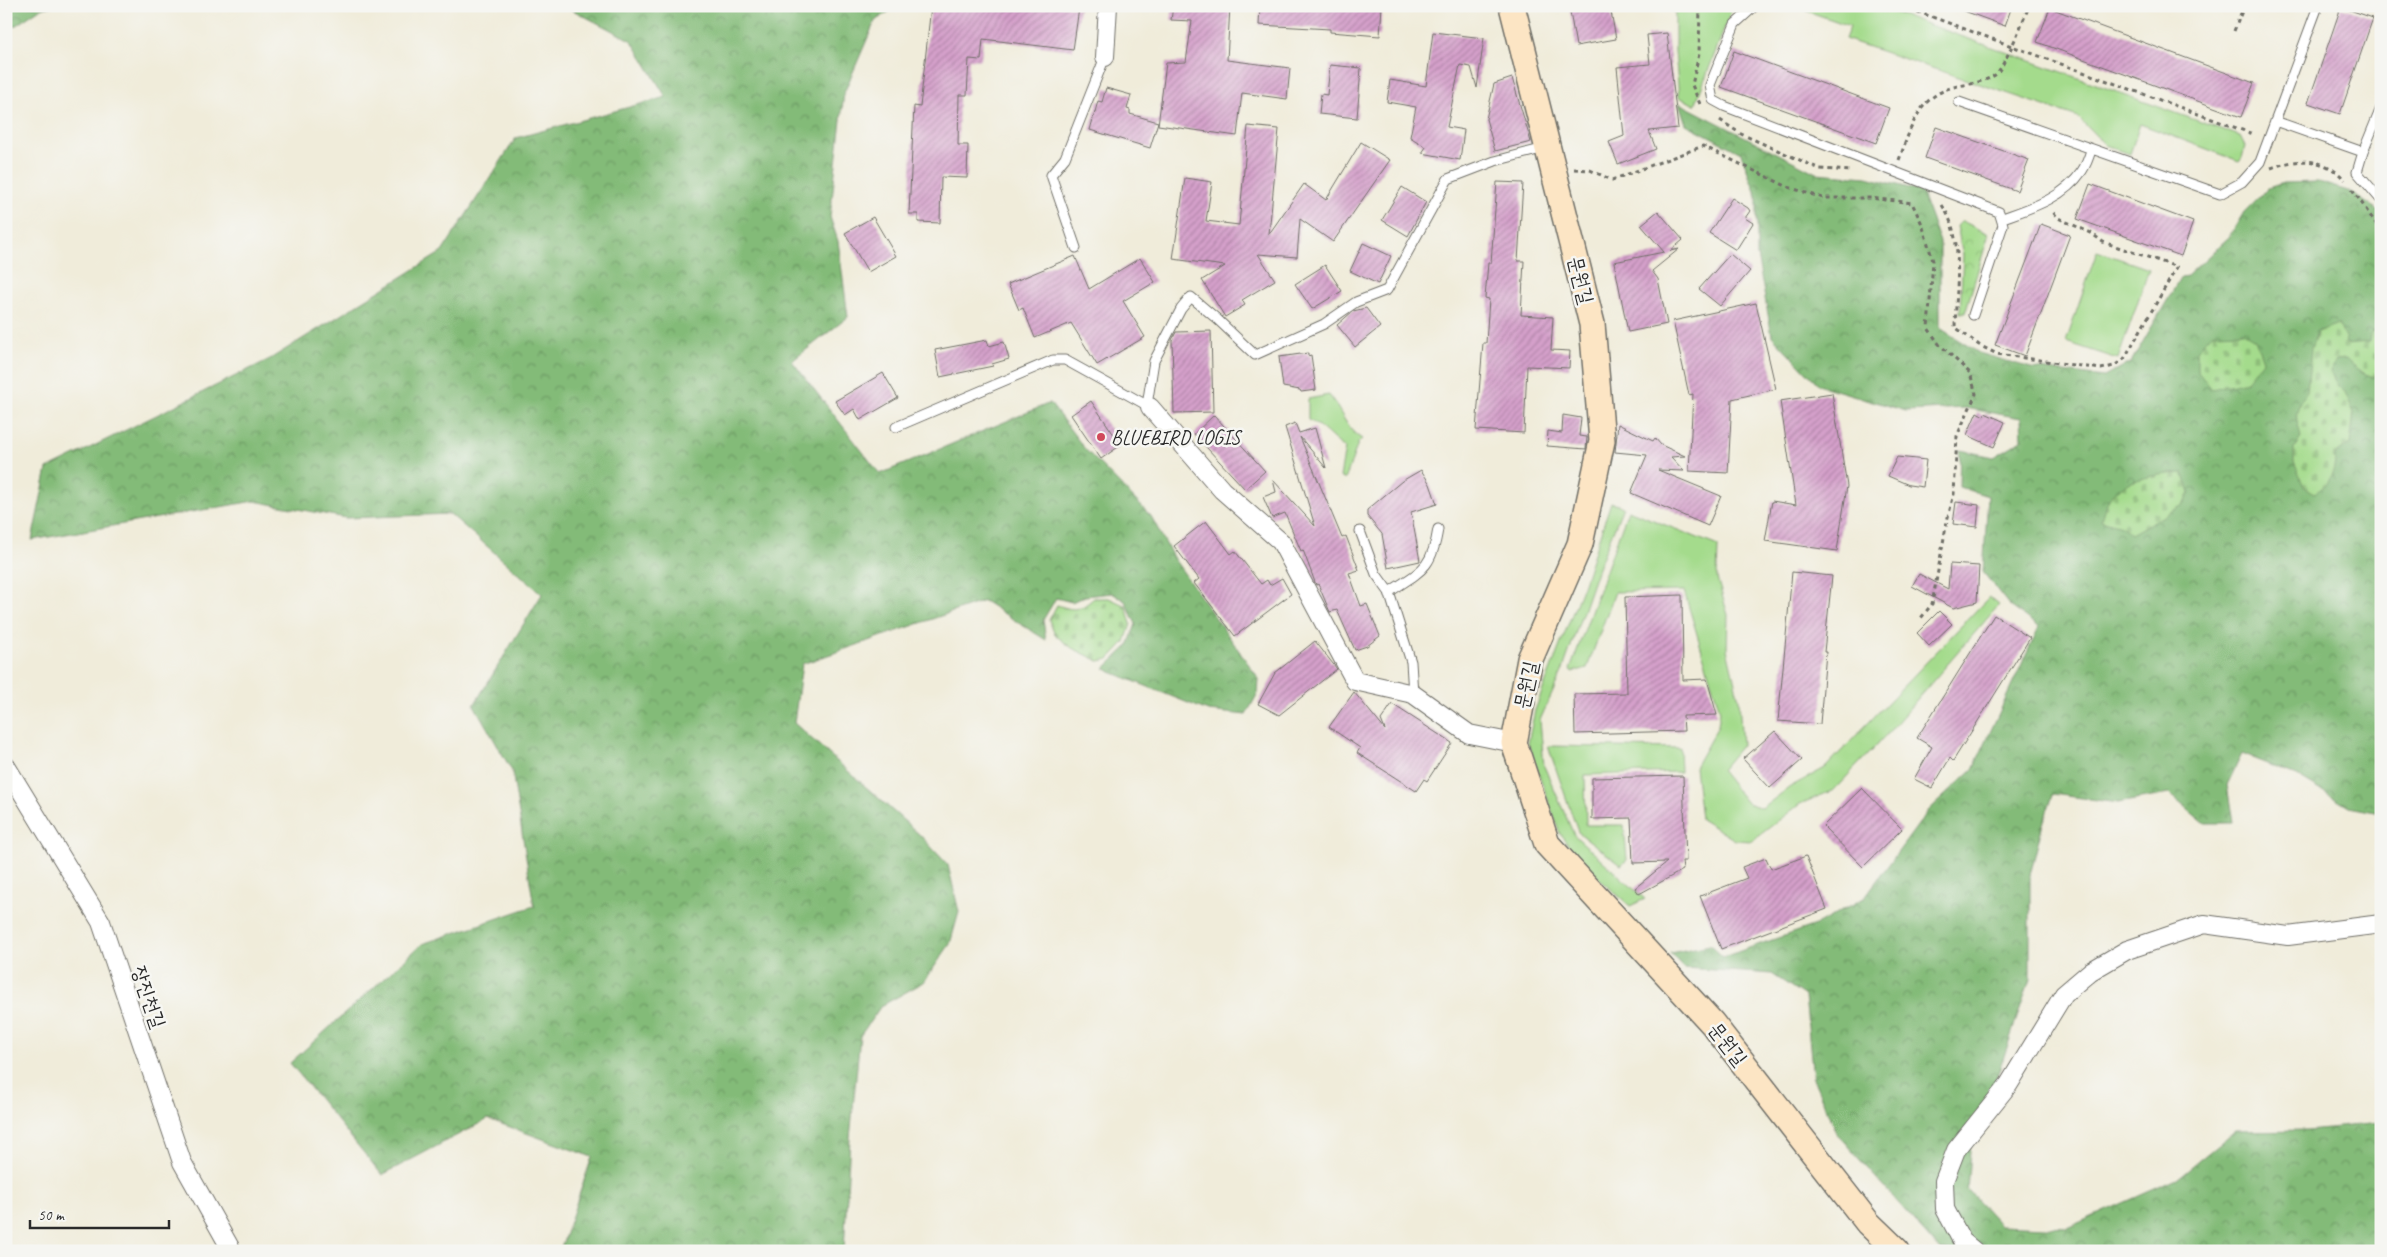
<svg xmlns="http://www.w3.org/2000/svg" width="2387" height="1257" viewBox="0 0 2387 1257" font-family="Caveat,'Poor Story',sans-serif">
<defs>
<pattern id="forest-crowns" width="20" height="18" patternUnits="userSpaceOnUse" patternTransform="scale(1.25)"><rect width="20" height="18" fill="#83bb78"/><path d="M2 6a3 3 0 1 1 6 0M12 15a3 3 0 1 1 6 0" fill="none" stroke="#6b9863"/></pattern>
<pattern id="cemetery-stones" width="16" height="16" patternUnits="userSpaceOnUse" patternTransform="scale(1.25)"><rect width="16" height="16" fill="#a4db8c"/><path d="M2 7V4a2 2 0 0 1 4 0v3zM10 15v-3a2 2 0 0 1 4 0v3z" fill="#8dbc79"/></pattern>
<pattern id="park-crowns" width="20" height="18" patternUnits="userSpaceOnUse" patternTransform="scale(1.25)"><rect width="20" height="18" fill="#a4db8c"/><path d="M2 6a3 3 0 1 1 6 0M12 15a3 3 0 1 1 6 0" fill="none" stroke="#8dbc79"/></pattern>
<pattern id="building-hatch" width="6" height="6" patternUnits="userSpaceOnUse" patternTransform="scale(1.25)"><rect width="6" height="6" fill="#d5a0cb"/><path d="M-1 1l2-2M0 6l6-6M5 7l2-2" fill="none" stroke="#ad83a5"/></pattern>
</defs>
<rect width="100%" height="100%" fill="#f6f6f2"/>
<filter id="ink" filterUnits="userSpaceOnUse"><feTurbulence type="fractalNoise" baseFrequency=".02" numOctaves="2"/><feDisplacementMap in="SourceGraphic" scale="10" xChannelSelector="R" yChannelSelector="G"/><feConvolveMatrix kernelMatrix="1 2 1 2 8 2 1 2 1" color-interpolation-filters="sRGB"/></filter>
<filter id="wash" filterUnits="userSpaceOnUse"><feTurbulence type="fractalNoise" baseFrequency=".0096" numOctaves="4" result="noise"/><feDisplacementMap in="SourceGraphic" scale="20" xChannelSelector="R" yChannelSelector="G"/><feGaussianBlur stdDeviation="1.12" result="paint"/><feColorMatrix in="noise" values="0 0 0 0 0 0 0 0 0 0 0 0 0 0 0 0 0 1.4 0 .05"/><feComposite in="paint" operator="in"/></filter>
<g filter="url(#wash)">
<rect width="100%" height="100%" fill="#f0ecda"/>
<!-- green -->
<path fill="#a4db8c" stroke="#68835c" d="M1675,6h58l-38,99 -16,-8 -4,-46z
M1809,6h68l363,130 5,10 -3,12 -3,3 -99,-37 -10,30 -25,-9 -27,-28 -233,-78 5,-13 -43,-15z
M2097,251l52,18 -31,90 -52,-17z
M1329,395c11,13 18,36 33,44l-4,4 -13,37 -5,-3 5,-29c-14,-9 -22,-22 -37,-28v-21z
M1611,502l12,5 -25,61 -36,104 -22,48 4,46 30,69 71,64 -15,7 -43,-38 -27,-34 -32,-91 7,-33 48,-124z
M1628,510l90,36 -1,32 11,37 -1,34 12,51 3,45 -21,25 26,33 15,5 28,-21 35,-19 164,-171 10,8 -112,129 -53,56 -34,14 -48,37 -17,-1 -34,-21 -6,-52 23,-41 2,-15 -36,-120 -69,1 -28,76 -14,4 -3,-2z
M1548,746l132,2 1,24 -96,3 1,50h38l3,35 -6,5 -43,-33z"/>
<!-- forest -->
<path fill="url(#forest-crowns)" stroke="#577352" d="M6,6h45l-11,3 -34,23z
M565,6h332l-22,15 -31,72 -14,124 8,24 10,76 -56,44 88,113 170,-71 35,46 66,67 23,43 85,120 -1,14 -12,22 -38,-4 -97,-39 -6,-4 23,-22 8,-22 -11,-23 -13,-8 -27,3 -13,6 -16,-4 -13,22 3,20 -62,-39 -182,63 -8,59 126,112 28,30 11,47 -9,32 -26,38 -43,24 -21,30 -10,102 -6,113h-284l32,-94 -104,-38 -106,56 -92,-112 132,-119 112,-38 -22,-135 -38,-66 68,-111 -92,-80 -104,4 -92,-17 -222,39 15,-71 223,-110 172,-107 74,-114 150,-41 -34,-56z
M1679,103l137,70 51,4 54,14 19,51v86l39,25 52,15 73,9 27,-15 50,-85 6,-1 42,-39 15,-25 24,-24 15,-5 35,-1 30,9 33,21v601l-32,-6 -52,-31 -55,-22 -15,31 6,38h-29l-35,-29 -51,9 -65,-9 -11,33 -12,48v104l-37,110 -21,40 -5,60 33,36 67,3 110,-49 59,-48 71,-1 74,-7v128h-440l-104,-117 -24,-56 -8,-82 -33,-22 -88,-6 -14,-15 40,-8 13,12 95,-33 46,-26 65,-88 44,-41 66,-142 -30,-22 -26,-33 5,-76 -29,-9 1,-37 34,7 28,-17 -1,-22 -56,-10 -59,3 -87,-26 -47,-49 -15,-81v-58l-16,-44 -55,-29z"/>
<!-- cemetery -->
<path fill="url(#cemetery-stones)" stroke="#68835c" d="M2338,324l7,13 1,7 23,-2 1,-7 11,-11v53c-12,2 -28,-10 -35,-18l-10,1 -6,11 7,14 8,7 9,21 -4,31 -15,11c0,17 -5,30 -21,38l-10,-6 -10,-25v-14l7,-10 -5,-22 4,-14 7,-10 4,-42 6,-18z
M2243,332l12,7 8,22 -16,20 -35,8 -15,-18v-21l16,-17z
M2183,473l7,19 -5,12 -54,30 -10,-8 -20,-6c2,-6 3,-13 7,-19 12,-23 52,-27 75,-28z
M1094,598h15l17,8 5,18 -6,18 -16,17 -10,2 -27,-13 -17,-13 -6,-15 8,-15c18,6 22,6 37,-7z"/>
<!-- park -->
<path fill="url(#park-crowns)" stroke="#68835c" d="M1962,221l25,12 1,4 -23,76h-5l3,-58 -6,-29z"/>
<g id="blocks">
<!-- building -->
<path fill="url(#building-hatch)" d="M931,6h134l14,2 -6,42 -90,-11 -2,21 -12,-1 -2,36h-8l-1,50h10l-1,33 -26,-1 -1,46 -22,-1v-8h-9l5,-108 6,1z
M1173,6h57l-3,54 63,8 -3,31 -45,-6 -5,43 -79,-11 8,-62 20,-1 6,-41 -21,-1z
M1260,6h122l-2,30 -50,-4v-3l-71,-4z
M1569,6h41l6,33 -40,7z
M1956,6h56l-7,20 -49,-18z
M2341,7l32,11 -33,96 -32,-11z
M2050,8l204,75 -13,34 -204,-75z
M1433,32l51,6 -7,50 -6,-21 -11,-2 -13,62 17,3 -4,30 -38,-7 4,-6 -16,-10 6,-30 -29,-5 3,-22 36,6z
M1667,33l11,95 -29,3 7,18 -38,15 -9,-22 15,-6 -7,-69 33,-3 -3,-29z
M1734,51l155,57 -13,35 -155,-56z
M1330,65l31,3 -4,50 -38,-4 2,-20 6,1z
M1512,78l19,64 -36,9 -9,-32 8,-35z
M1106,88l25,7 -4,14 3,1v4l28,8 -8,26 -60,-18 8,-29 4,1z
M1248,126l31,3 -10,105 35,-50 22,16 35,-58 29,18 -57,82 -33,-23 -3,38 -39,-3 17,26 -33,20 3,5 -20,12 -23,-37 23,-14 -52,-7 12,-81 27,4 -6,39 33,4z
M1936,127l93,33 -12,31 -92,-33z
M1497,182l26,1 -5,78h6l-3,54 32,2 -2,33 19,1 -1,17 -42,-2 -3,67 -48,-3 7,-87h3l3,-44 -4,-1 3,-35h3z
M2090,184l103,38 -12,34 -104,-37z
M1402,187l24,15 -18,34 -26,-16z
M1732,198l16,10 2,3 -5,7 8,5 -17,27 -27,-17z
M1658,211l25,29 -13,11 9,-2 -27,22 6,8 9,45 -39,8 -14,-70 50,-10 -23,-27z
M873,217l23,39 -28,16 -23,-39z
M2041,224l29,11 -45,121 -30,-11z
M1363,243l28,13 -13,28 -28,-13z
M1730,254l20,17 -30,35 -21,-17z
M1075,256l14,33 51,-31 15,24 -32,19 22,36 -48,28 -26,-42 -36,15 -12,-30 -4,2 -11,-26z
M1325,265l17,26 -30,18 -17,-25z
M1756,303l20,86 -44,10 -4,74 -39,-2 4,-77 -4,1 -16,-74z
M1366,308l14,19 -25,20 -18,-22 16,-14z
M1211,331l2,81 -39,1 -2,-73 4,-8z
M987,340l2,6 15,-4 5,17 -17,5 1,2 -53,11 -5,-27z
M1308,353v3l3,-1 5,35 -15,2 -1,-2 -17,-3 -4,-30z
M883,373l15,25 -38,22 -6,-11 -9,6 -10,-14z
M1832,393l15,93 -10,65 -72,-10 7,-40 24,4 -16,-104z
M1091,401l30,44 -20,14 -30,-44z
M1977,412l7,4 1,-3 20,9 -11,25 -27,-12z
M1214,415l51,56 -20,18 -51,-55z
M1563,415l18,3 -2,18 8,1 -1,12 -39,-3 1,-15 14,2z
M1295,423l4,10 16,-5 11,40 -26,-31 42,101 4,-2 13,34 -10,3 12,33 6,-2 13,32 -13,10 -12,4 -18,-40 -7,2 -12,-28 -2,1 -13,-35 -2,1 -16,-38 -13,5 -9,-21 13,-5 -3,-12 42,46 -30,-99z
M1618,424l35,17 2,-3 6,7 24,11 -14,1 13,14 -26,-1 63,26 -13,30 -77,-33 16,-38 -32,-3z
M1897,457l29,3 -3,27 -14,-2 -21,-9z
M1421,470l9,14 7,20 -26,8 9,49 -32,7 -6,-34 -15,-18v-6l35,-29z
M1956,502l23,3 -2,22 -24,-3z
M1206,521l25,33 4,-3 26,33 6,-4 3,5 12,-7 9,16 -56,42 -41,-53 5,-4 -25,-33z
M1950,564l29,2 -2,36 -24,6 -41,-22 7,-12 29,15z
M1792,572l40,4 -8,76h2l-6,72 -42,-3z
M1682,595l1,85 24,-1 10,36 -34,1 1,15 -109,3 -1,-40 53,-1 -2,-96z
M1939,611l13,13 -23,22 -12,-13z
M1994,615l36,23 -77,123 -3,-3 -18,30 -18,-9 18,-32 -15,-9z
M1315,641l22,28 -58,46 -21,-11 17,-31z
M1354,692l31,38 -4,-10 11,-16 60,39 -25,38 -3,-2 -8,12 -59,-38 3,-5 -31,-21z
M1775,731l27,29 -32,28 -27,-29z
M1683,776l3,85h-4l1,9 -44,24 -4,-6 32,-26 -34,1 -2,-45 -39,1v-41z
M1862,788l40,41 -39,38 -40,-41z
M1806,856l21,53 -106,40 -21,-53 47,-18 -5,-11 24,-9 5,11z"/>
</g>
</g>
<g filter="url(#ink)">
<use href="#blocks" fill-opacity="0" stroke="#706f68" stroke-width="1"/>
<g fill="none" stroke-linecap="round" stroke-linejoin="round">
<!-- lane casing -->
<g stroke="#706f68" stroke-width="11">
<path id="lane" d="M1755,6l-20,18 -25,61 3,15 11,6 275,106 4,13 -30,90
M1959,102l261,92 22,-12 18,-20 58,-156
M2275,121l88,31 -6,20 24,28
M2363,152l18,-44
M2003,218c28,-10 61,-20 79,-47 4,-6 7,-14 9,-21
M1076,248l-25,-73 14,-17 40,-101
M1147,405l7,-44 27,-52 10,-12 26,22 38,36 69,-31 32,-22 31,-12 61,-111 47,-18 50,-13
M896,427l157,-67h12l85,47
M1360,531l16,43 13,18 22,70 2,32
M1389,592c32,-21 43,-23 49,-63"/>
</g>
<!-- street casing -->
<g stroke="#706f68" stroke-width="20">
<path id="street" d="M1105,57l3,-51
M1150,407l72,83 59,52 74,139 58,13 56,40 45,9
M6,766l95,156 81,240 50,89
M1974,1251l-12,-10 -17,-32 -1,-28 12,-31 53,-66 55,-90 27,-23 36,-21 77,-26 84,12 93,-12"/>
</g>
<!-- secondary casing -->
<g stroke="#706f68" stroke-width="28">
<path id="secondary" d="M1512,6l80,318 10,117 -22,103 -50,115 -16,84 33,101 165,179 156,200 29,28"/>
</g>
<!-- path -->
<path stroke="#706f68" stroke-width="3" stroke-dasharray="4 4" stroke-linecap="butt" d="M1902,6l351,128
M2361,6l14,6 6,6
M2234,31l10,-25
M1700,104l-8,-19 7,-31 1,-48
M1720,120l21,14 79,35 32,2
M1899,160c12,-32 19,-66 59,-74 12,-2 26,-4 37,-11 9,-7 29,-56 34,-69
M2271,168c27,-10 53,-11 74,12
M1574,169l16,1 22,10 91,-34 85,41 35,11h48l41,5 10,21 11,37 -5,67 11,16 31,29 6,21 -19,42 -3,58 -7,27 -15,83 -11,14
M2352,189l29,42
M1942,205c23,34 14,83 13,122l24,18 18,9 104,15 13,-3 10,-7 53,-92 -74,-25 -12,-9 -33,-15 -5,-6"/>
<!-- lane -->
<use href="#lane" stroke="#fff" stroke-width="9"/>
<!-- street -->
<use href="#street" stroke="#fff" stroke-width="18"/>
<!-- secondary -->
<use href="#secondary" stroke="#fce5c4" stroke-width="25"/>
</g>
</g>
<!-- markers -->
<circle fill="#d1495b" stroke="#f6f6f2" stroke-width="2" cx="1101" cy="437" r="5"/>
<g text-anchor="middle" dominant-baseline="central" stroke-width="5" stroke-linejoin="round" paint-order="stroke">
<!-- street labels -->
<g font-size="20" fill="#2b2b2b" stroke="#f6f6f2">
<text transform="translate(1581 280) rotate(76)">문원길</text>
<text transform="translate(1526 685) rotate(-78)">문원길</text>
<text transform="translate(149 997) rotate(71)">장진천길</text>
<text transform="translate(1728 1044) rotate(52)">문원길</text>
</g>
<!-- poi labels -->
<g font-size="20" fill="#2b2b2b" stroke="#f6f6f2" text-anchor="start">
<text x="1111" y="437">BLUEBIRD LOGIS</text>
</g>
</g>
<!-- margin -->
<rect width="2387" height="1257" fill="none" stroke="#f6f6f2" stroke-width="25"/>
<!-- scale -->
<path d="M30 1220v8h139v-8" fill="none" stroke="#2b2b2b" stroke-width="2.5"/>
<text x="38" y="1220" font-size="15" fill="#2b2b2b" stroke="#f6f6f2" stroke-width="4" paint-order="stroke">50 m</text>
</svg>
